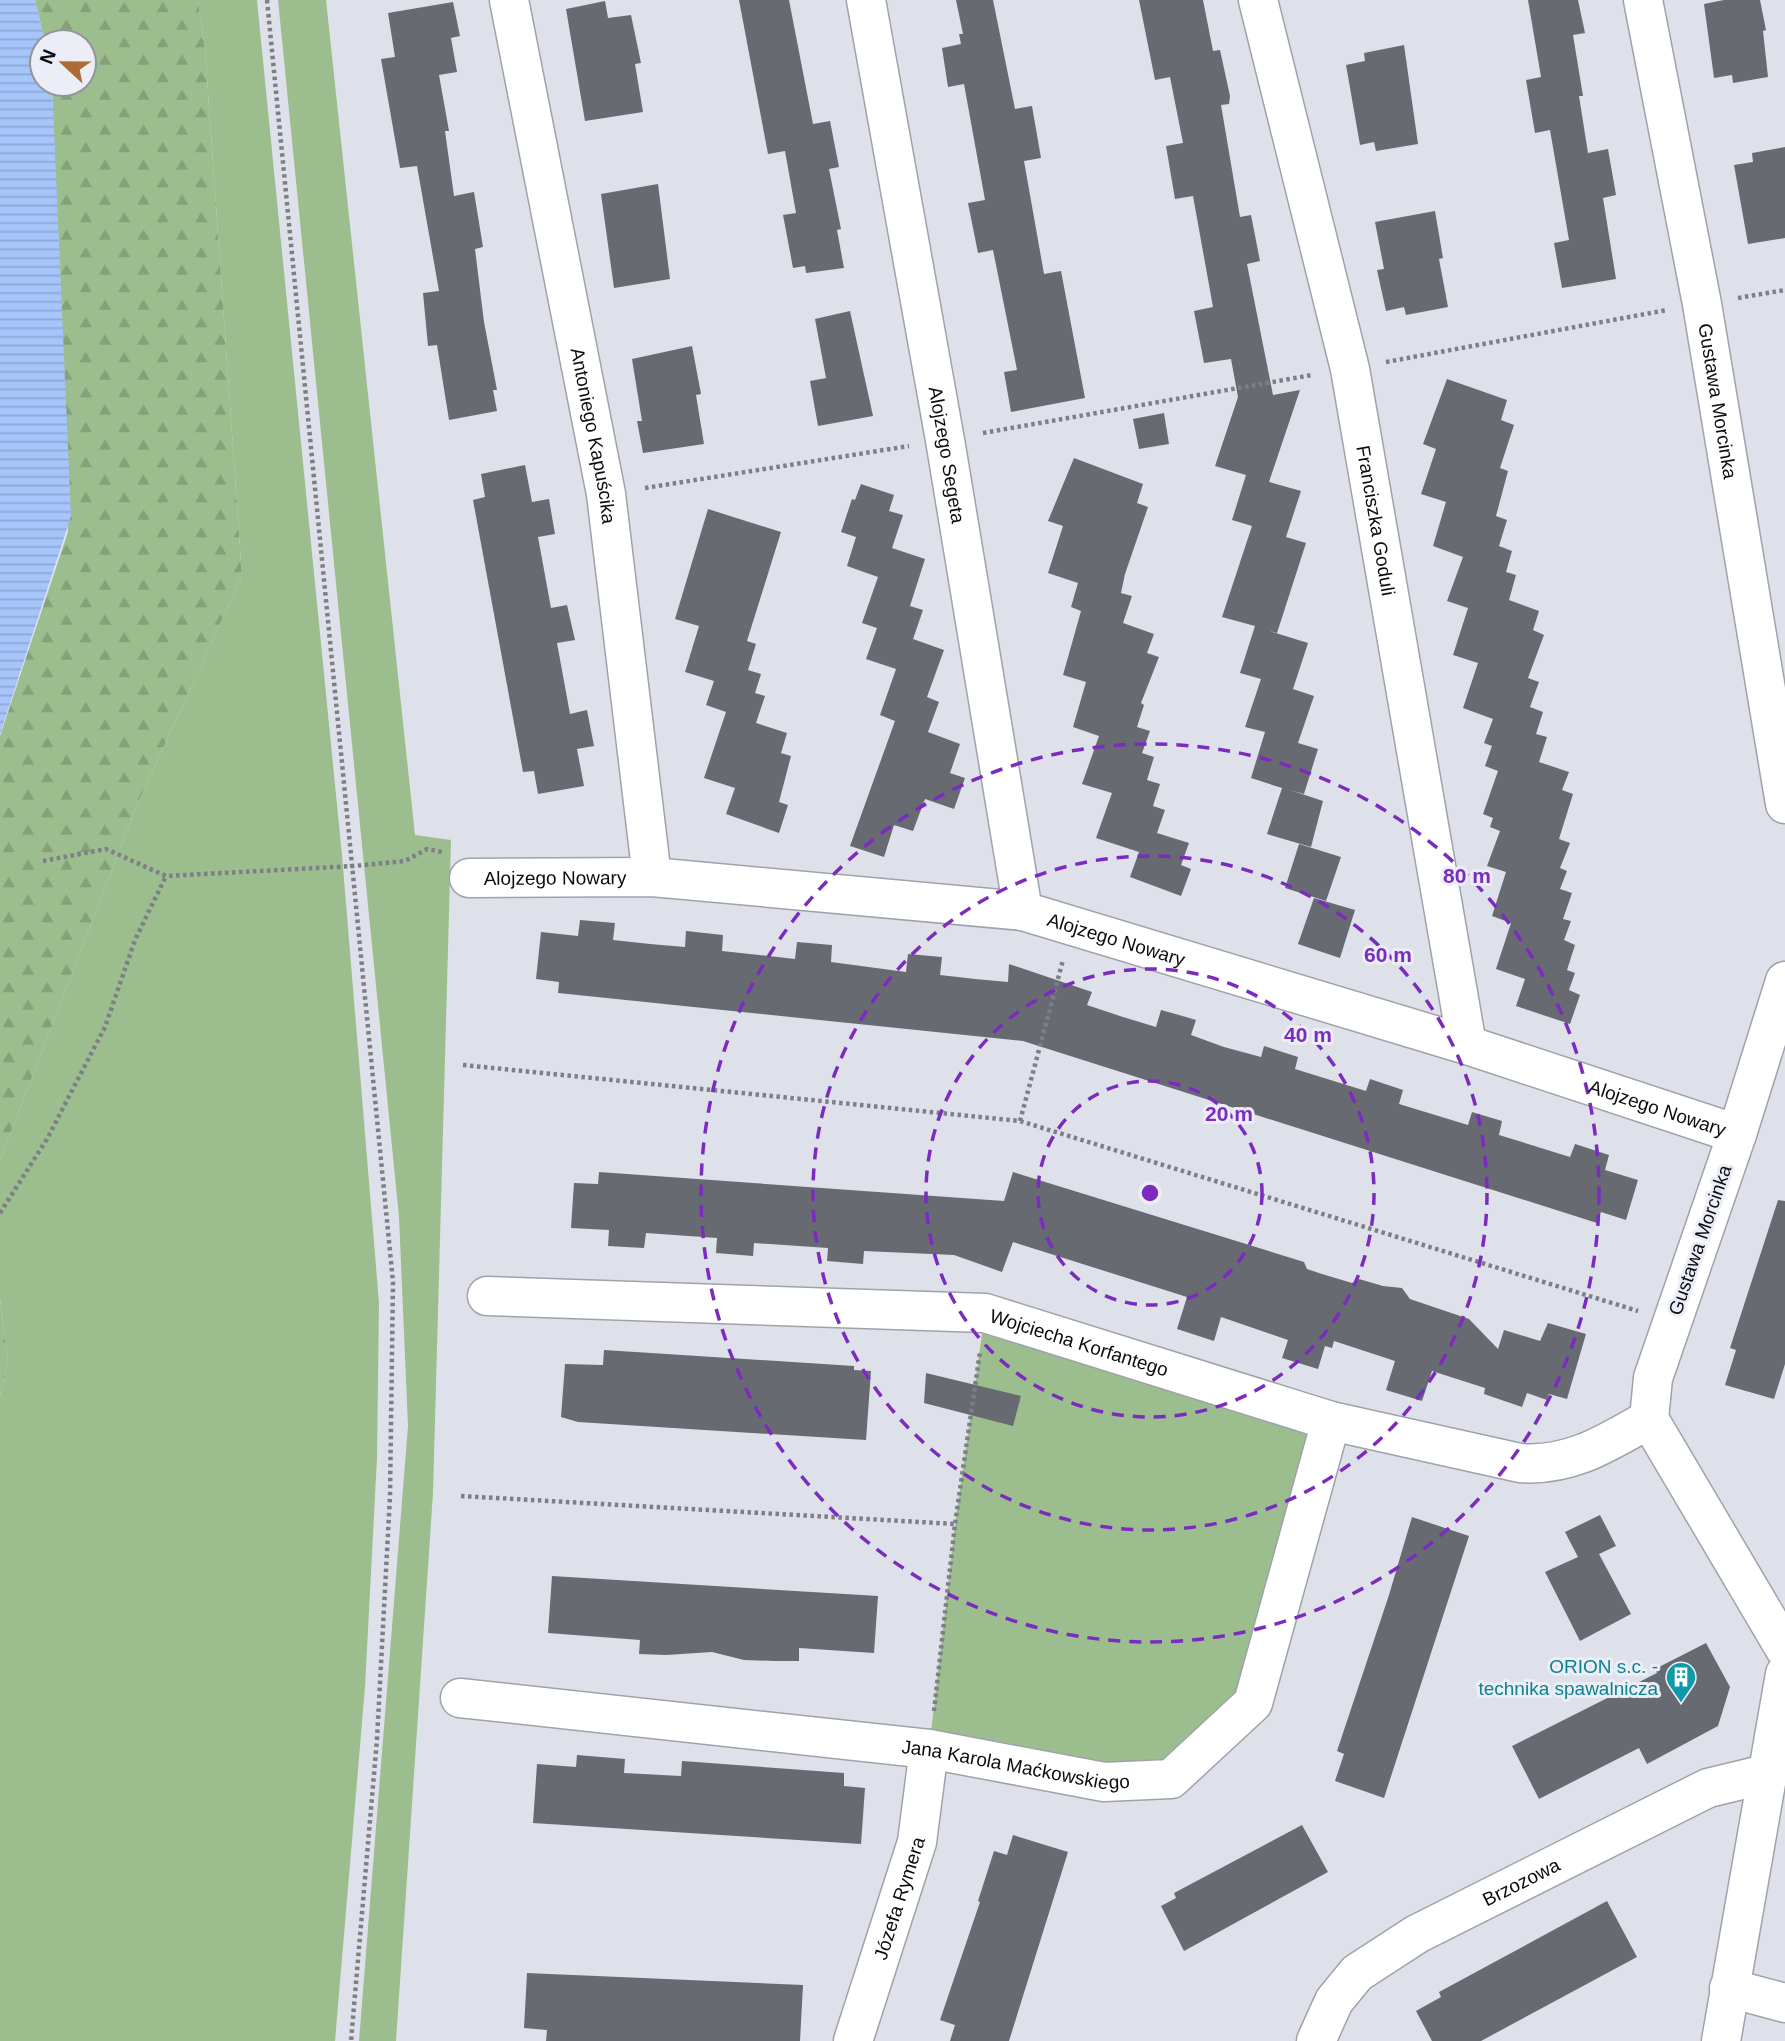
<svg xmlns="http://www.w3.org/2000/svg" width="1785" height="2041" viewBox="0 0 1785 2041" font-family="Arial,sans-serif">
<defs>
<pattern id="forest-firs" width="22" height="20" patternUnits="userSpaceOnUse" patternTransform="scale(1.75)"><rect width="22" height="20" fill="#9cbd8e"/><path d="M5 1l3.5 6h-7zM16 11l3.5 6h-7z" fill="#85a179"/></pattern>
<pattern id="water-rules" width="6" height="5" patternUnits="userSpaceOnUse" patternTransform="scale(1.75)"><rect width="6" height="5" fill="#a6c5fa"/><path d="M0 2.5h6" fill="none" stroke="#8ea8d5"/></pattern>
</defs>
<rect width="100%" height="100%" fill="#dfe1ea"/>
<!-- grass -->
<path fill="#9cbd8e" d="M198,0h59l85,855 37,448 -2,155 -12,229 -30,354h-335v-645l8,-37 -8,-60v-139l137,-355 105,-229 -37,-527z
M278,0h48l89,835 36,5 -18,653 -37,548h-37l49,-615 -9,-209z
M985,1313l346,108 -78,282 -82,76 -242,-30 26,-225z"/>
<!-- forest -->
<path fill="url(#forest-firs)" d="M35,0h163l7,49 37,527 -105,229 -137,355v-424l68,-204 -16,-448h32v-42h-39z
M0,1300l8,59 -8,37z"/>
<!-- water -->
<path fill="url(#water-rules)" d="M0,0h35l10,42h-3v42h10l19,432 -71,218z"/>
<!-- building -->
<path fill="#686a72" d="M739,0h50l24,124 17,-3 9,46 -10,2 12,60 -4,1 7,38 -38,5 -1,-7 -12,2 -10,-53 13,-2 -11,-62 -17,3z
M956,0h37l22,109 17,-3 9,52 -17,3 20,113 17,-3 24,127 -74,14 -7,-40 13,-2 -24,-120 -15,3 -10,-50 17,-3 -21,-116 -16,3 -6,-39 19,-4 -2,-10h4z
M1139,0h64l10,51 7,-1 10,46 -1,8 -8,1 19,112 11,-2 9,46 -13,3 26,131 27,-5 -31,92 32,9 -15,46 20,6 -29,90 -11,-3 42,13 -15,46 21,7 -16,47 20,6 -14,45 -14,-4 33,11 -12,46 -44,-13 15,-46 -31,-10 14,-46 -20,-5 16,-48 -21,-6 15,-47 -33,-9 30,-91 -20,-6 14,-45 -31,-9 23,-69 -7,-38 -27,4 -10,-52 19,-4 -20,-111 -18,3 -9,-53 17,-3 -13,-66 -15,3z
M1528,0h50l7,33 -12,2 10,61h-4l9,57 20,-4 8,46 -13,3 13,81 -54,9 -8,-45 15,-3 -19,-110 -15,3 -9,-53 15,-3z
M1724,0h36l6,30 -3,1 5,46 -35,6 -1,-8 -18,3 -10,-74z
M605,1l3,17 23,-3 10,48 -6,1 8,48 -58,9 -19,-112z
M453,2l7,34 -9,2 6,34 -18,3 10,56h-4l9,65 20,-4 9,55 -8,2 9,73 13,68h-4l4,21 -48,9 -12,-75 -9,1 -5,-53 16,-2 -22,-125 -17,2 -19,-109 14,-2 -7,-44z
M1404,45l14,99 -42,7 -2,-9 -14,3 -14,-80 19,-4 -1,-8z
M1785,147v91l-37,6 -14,-79 19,-3 -1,-9z
M658,184l12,95 -56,9 -13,-94z
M1435,211l8,47 -4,1 9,48 -42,8 -2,-8 -18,4 -9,-41 7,-1 -9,-47z
M850,311l23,105 -55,10 -8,-45 16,-3 -11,-59z
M692,346l9,48 -5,1 8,49 -61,9 -6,-32h5l-10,-62z
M1447,379l60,21 -6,20 13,5 -14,43 8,3 -12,45 11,4 -8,26 13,5 -6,21 10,3 -7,25 30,11 -6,19 11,5 -16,43 11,4 -9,25 13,5 -7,22 11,3 -8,25 30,10 -7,18 11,4 -14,45 11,4 -10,25 7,3 -7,18 12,4 -9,26 8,2 -7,19 11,5 -8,25 8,3 -6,17 11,5 -10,29 -54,-18 9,-27 -29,-10 15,-46 -19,-7 14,-44 -19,-6 13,-35 -10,-4 3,-9 -10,-4 15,-43 -13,-5 7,-20 -8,-3 9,-24 -30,-11 15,-45 -25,-8 15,-47 -21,-7 16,-44 -30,-11 13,-44 -25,-8 15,-45 -13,-5z
M1164,413l5,31 -30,5 -6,-30z
M1074,458l69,26 -6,19 11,4 -23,67 -4,19 11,3 -9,27 31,11 -7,19 12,4 -18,46 3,2 -7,22 13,4 -8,22 12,4 -7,23 13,4 -7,22 12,4 -8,23 32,10 -8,22 10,4 -10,27 -51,-19 9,-25 -43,-14 16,-45 -30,-9 17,-48 -26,-9 13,-45 -23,-7 18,-64 -10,-4 7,-24 -30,-10 15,-47 -15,-5z
M525,465l7,37 17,-3 6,35 -17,3 13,71 16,-3 8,35 -18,3 13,71 17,-4 7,36 -17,3 7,37 -46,8 -4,-23 -11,1 -50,-272 12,-3 -4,-23z
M861,484l33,11 -5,16 14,4 -11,33 33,11 -15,47 13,4 -10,29 31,11 -17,47 12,5 -11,30 32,12 -10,29 15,5 -11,31 -29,-10 -12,32 -19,-6 -10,32 -34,-11 45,-125 -15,-6 16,-46 -30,-10 11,-31 -15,-5 16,-46 -31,-11 9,-29 -15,-5 11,-33 3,1z
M708,509l73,23 -34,109 9,3 -8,26 13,4 -6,19 10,3 -9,27 31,10 -6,20 10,3 -12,46 9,3 -9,28 -53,-19 9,-26 -31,-10 22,-66 -20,-7 8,-24 -29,-9 14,-46 -24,-7z
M1299,844l42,13 -15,44 -41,-13z
M1314,898l41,12 -15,48 -42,-14z
M580,920l35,3 -2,17 37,4 35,3 1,-16 37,4 -1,16 37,4 36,4 2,-17 35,3 -1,17 75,10 2,-18 34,3 -2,18 35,4 33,3 1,-18 83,28 -5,13 36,12 33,10 5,-17 18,5 17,5 -5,15 33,12 37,10 3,-11 34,11 -3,12 71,22 4,-12 33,11 -4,14 69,21 4,-13 30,9 -3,14 71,22 5,-13 34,11 -4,15 33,10 -12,40 -25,-8 -4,11 -574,-182 -465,-48 1,-11 -23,-3 5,-47 37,4z
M599,1172l405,29 9,-29 291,90 3,7 15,5 30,9 7,-4 24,7 19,2 8,11 59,20 29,30 6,-19 36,11 8,-18 38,11 -19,65 -18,-5 -2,6 -20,-7 -5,14 -38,-13 1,-6 -53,-17 -10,30 -36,-11 9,-29 -61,-20 -2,7 -7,-2 -7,23 -36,-11 6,-18 -67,-23 -7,24 -37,-12 10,-32 -174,-55 -11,30 -48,-17 -90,-4 -1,13 -36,-3 1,-13 -74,-5 -1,13 -37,-3 1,-15 -71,-5 -2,15 -36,-2 1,-16 -38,-2 3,-45 24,1z
M1778,1200l7,1v163l-11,35 -49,-14 11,-35 -6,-2z
M604,1350l250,16v4l17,1 -5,69 -288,-18 -17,-5 4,-53 38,1z
M926,1373l95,23 -8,30 -89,-23z
M1600,1515l16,31 -17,8 32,60 -51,27 -35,-69 33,-15 -13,-25z
M1412,1517l57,19 -85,262 -49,-17 9,-27 -7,-3 52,-156z
M552,1576l326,20 -4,57 -75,-5v13h-24l-31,-1 -32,-8 -46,3 -27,-1 1,-14 -92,-7z
M1706,1643l24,44 -12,39 -71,38 -8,-16 -100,51 -27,-53 145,-73 -2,-4z
M577,1755l48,4 -1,14 57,3 1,-15 162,12v13l21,2 -4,56 -328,-21 4,-59 39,3z
M1302,1825l26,47 -144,79 -23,-45 15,-8 -2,-5z
M1013,1835l55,17 -59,189h-59l5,-16 -15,-5 40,-118 -2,-1 16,-50 13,4z
M1607,1901l30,56 -156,84h-49l-16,-30 25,-14 -2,-5z
M527,1973l276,12 -3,56h-254l1,-11 -23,-2z"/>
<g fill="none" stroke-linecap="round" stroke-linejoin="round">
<!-- minor casing -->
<g stroke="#a0a2ab" stroke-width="41">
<g id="minor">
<path id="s1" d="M509,0l97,494 46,383"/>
<path id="s2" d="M866,0l79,440 78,471"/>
<path id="s3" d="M1258,0l92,369 117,676"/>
<path id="s4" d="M1643,0l59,304 83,500"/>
<path id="s5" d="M469,878l183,-1 371,34 444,134 270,89"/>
<path d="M1785,981l-48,153 -84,244 -4,41 136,230"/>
<path id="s6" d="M487,1296l498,17 346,108 189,42c50,4 87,-20 129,-44"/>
<path id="s7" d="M460,1698l469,51 175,33 67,-3 82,-76 78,-282"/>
<path d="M1729,1988l56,15"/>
<path id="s8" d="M853,2041l64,-199 12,-93"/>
<path id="s9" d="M1316,2041l18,-40 23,-28 60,-39 291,-146 58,-14"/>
<path d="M1721,2041l64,-367"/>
</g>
</g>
<!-- path -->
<path stroke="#7e7f86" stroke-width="4.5" stroke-dasharray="3.5 3.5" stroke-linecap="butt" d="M267,0l126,1282 -3,214 -13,243 -26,302
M1738,298l47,-8
M1386,362l281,-52
M983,433l329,-58
M645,488l264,-42
M43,861l63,-12 60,27 188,-10 51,-5 22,-12 15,3
M463,1065l557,56 618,190
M1020,1121l43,-161
M0,1213l47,-74 58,-112 30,-87 31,-64
M461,1496l494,28
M934,1711l21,-187 25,-172"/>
<!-- minor -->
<use href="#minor" stroke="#fff" stroke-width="38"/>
</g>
<!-- distance rings -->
<g fill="none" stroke="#7b2cbf" stroke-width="3.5" stroke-dasharray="12 9">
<circle cx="1150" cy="1193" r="112"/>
<circle cx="1150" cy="1193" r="224"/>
<circle cx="1150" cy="1193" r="337"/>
<circle cx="1150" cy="1193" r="449"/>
</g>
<!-- icons -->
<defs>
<g id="building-pin" transform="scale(1.575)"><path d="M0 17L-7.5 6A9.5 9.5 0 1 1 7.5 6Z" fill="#0f9aa8" stroke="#eceef7"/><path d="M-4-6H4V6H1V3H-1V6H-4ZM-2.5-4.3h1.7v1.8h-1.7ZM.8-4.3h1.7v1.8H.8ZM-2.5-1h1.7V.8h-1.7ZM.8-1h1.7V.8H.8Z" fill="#fff"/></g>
</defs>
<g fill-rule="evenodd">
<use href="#building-pin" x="1681" y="1677"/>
</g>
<g text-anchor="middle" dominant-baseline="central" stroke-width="6" stroke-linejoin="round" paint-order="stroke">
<!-- street labels -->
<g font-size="19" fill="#0b0c0f" stroke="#eceef7">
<text stroke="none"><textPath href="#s4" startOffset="408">Gustawa Morcinka</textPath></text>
<text stroke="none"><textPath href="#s1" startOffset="444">Antoniego Kapuścika</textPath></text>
<text stroke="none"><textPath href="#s2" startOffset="462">Alojzego Segeta</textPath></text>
<text stroke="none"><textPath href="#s3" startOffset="534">Franciszka Goduli</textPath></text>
<text stroke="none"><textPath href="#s5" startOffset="86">Alojzego Nowary</textPath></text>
<text stroke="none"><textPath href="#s5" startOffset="653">Alojzego Nowary</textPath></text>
<text stroke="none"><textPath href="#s5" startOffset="1220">Alojzego Nowary</textPath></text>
<text transform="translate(1700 1240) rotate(-71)">Gustawa Morcinka</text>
<text stroke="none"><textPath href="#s6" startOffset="597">Wojciecha Korfantego</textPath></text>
<text stroke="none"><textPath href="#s7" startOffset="560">Jana Karola Maćkowskiego</textPath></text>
<text stroke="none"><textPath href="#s9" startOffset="268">Brzozowa</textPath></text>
<text stroke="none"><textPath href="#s8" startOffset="150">Józefa Rymera</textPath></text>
</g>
<!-- culture labels -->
<g font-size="19" fill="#0d838f" stroke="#eceef7" text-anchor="end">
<text x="1658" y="1666">ORION s.c. -<tspan x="1658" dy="22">technika spawalnicza</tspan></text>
</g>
</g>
<circle cx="1150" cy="1193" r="10" fill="#7b2cbf" stroke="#eceef7" stroke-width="3.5"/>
<g font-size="21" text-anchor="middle" font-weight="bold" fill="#7b2cbf" stroke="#eceef7" stroke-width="6" stroke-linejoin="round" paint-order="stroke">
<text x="1467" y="883">80 m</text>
<text x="1388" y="962">60 m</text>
<text x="1308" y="1042">40 m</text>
<text x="1229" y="1121">20 m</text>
</g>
<!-- north arrow -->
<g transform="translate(63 63) rotate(292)"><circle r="33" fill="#eceef7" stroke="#92949a" stroke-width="2"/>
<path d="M0-5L12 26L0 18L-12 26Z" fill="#ad6c35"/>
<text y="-10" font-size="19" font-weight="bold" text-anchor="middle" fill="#0b0c0f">N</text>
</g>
</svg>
